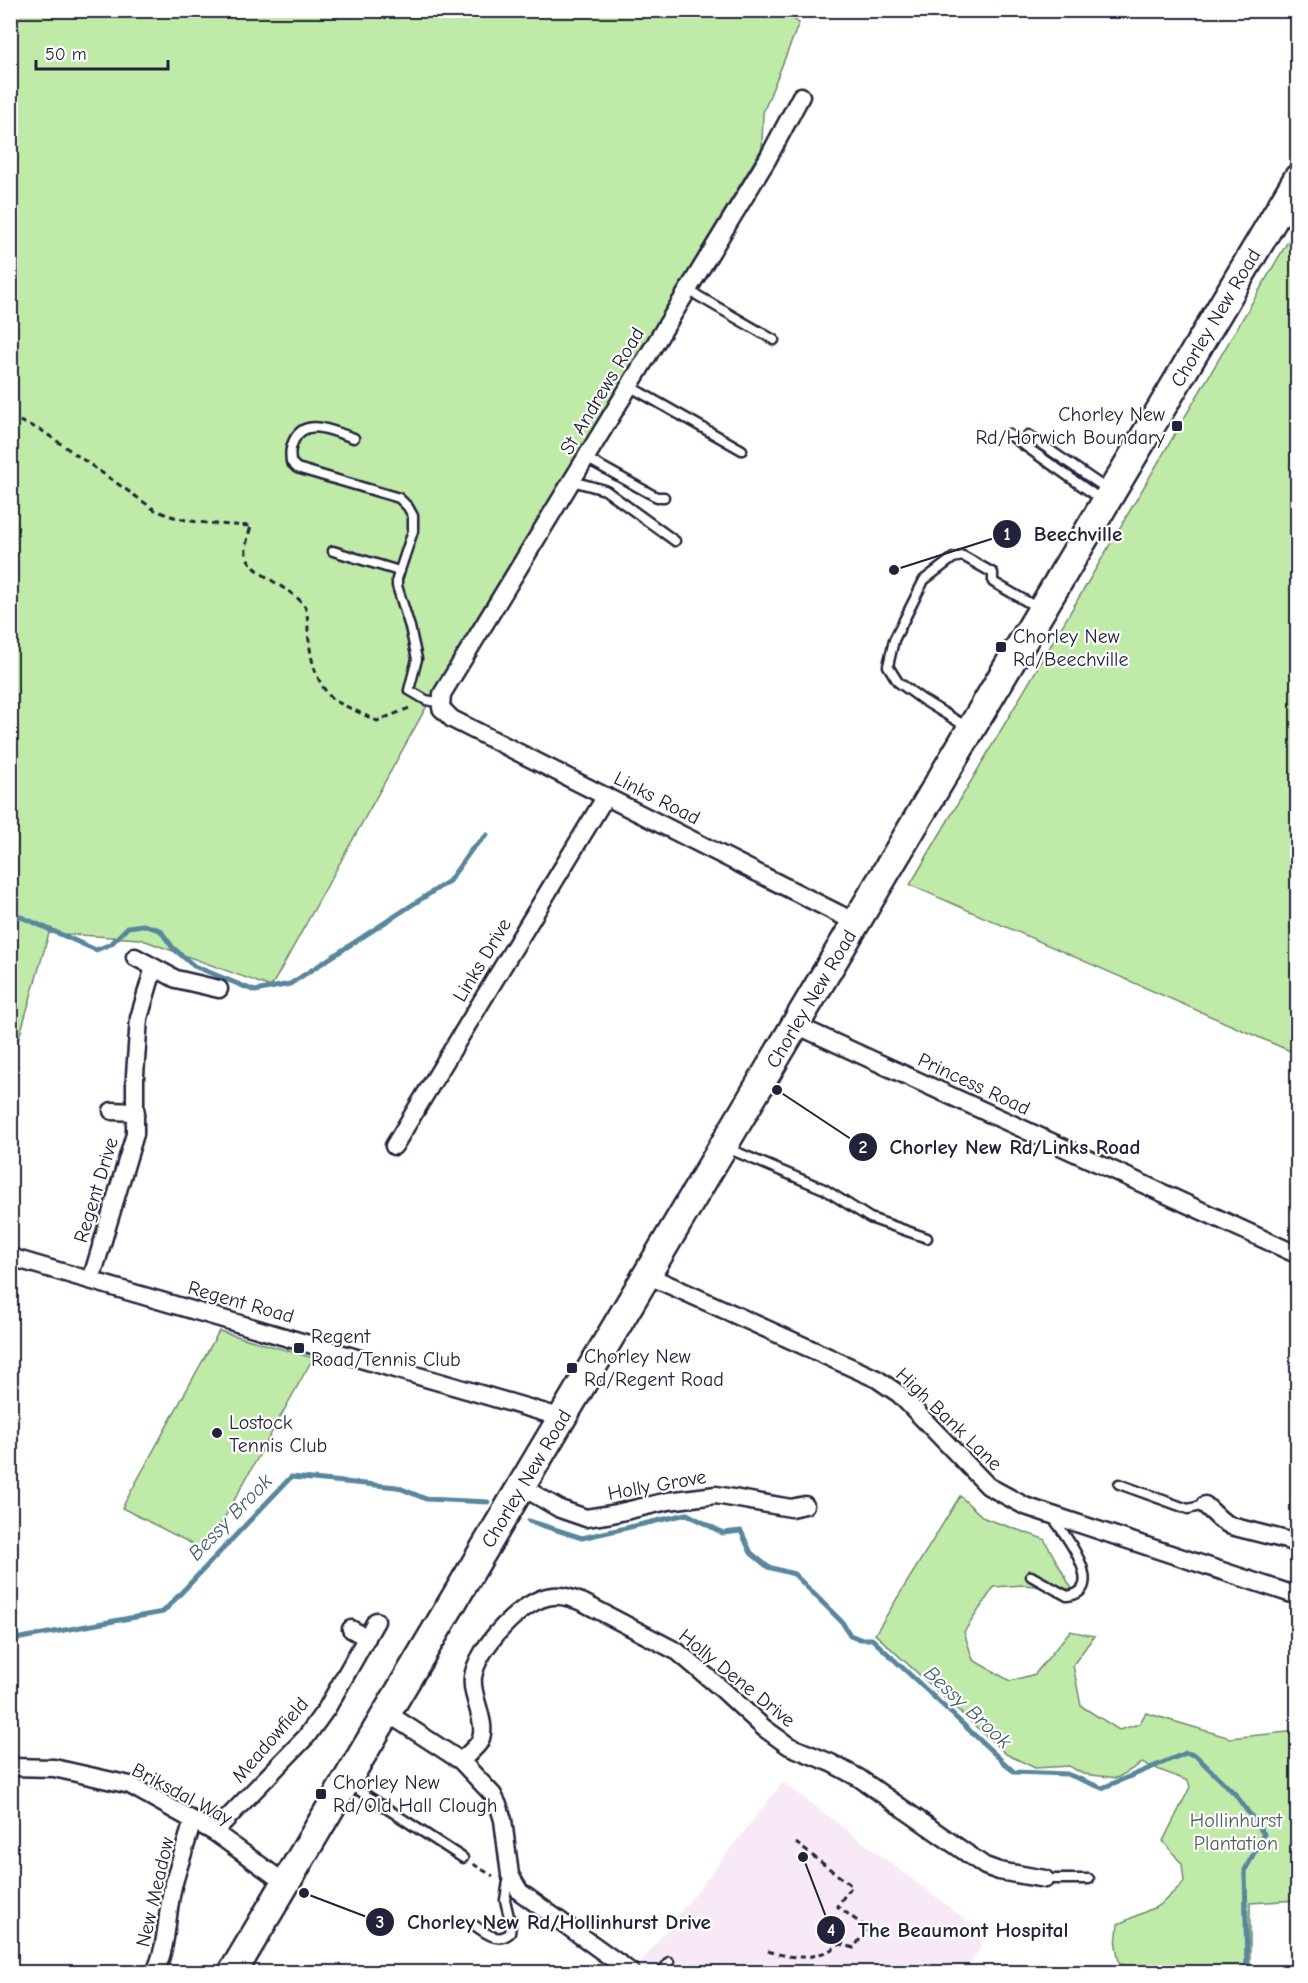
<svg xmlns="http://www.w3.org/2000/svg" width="1308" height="1983" viewBox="0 0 1308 1983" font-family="'Comic Neue',sans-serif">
<rect width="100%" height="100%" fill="#fff"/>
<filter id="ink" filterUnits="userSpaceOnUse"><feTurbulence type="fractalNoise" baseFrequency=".0167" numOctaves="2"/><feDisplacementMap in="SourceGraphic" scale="12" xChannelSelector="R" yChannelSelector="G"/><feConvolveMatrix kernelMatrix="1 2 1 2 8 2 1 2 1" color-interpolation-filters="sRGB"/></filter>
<g filter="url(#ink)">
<!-- built -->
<path fill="#f7eaf6" d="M783,1782l199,150 -2,17 -16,23h-316l-10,-6z"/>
<!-- green -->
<path fill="#bfeaa7" stroke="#708671" stroke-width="1.5" d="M781,10l18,13 -36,90 -1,35 -334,556 -157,283 -131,-48 -91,-6 -38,133v-1055z
M1297,226v828l-387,-169z
M219,1331l94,27 -107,193 -84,-43z
M960,1496l24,22 60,21 28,50 -49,-4 -29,2 -30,45 9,28 37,21 25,-7 35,-43 24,5 -21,29 8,41 38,24 20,-6 7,-11 84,25 67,-7v169l-47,3v69h-116l-15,-10 -3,-16 2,-22 42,-19 24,-23 -2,-18 -19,-23 27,-54 -2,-6 -46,-18 -25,15 -34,-4 -14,-8 -34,2 -29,-14 -131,-120z"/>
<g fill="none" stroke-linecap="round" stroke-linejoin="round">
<!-- stream -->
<path stroke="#59869d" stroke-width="5" d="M10,912l86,38 15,-6 17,-17 15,-2 17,5 13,18 21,18 61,25 35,-7 159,-103 23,-32 15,-14
M529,1521l53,17 105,-24 36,19 18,-2 10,22 17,14 26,7 48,48 8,13 10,4h12l142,133 53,2 35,14 84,-35 9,2 40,39 29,40 -19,36 2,102
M10,1640l153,-28 128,-135 106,10 29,12 62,3"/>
<!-- service casing -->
<g stroke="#22223b" stroke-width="13">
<path id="service" d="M688,290l86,50
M629,386l113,64
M1008,434l94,66
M1028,435l80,55
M354,438c-20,-6 -48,-22 -60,2 -4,8 -4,13 -3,22l6,6 102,30 9,9 5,9v15l-16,48v7l13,41 7,32 -8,31 17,10 15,3
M586,458l63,35 8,4h7
M572,481l33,9 70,51
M333,551l66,20
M967,727l-44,-27 -25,-18 -10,-16 6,-26 30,-60 29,-22 10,-2 30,17v9l45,26
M727,1148l97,41 46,29 57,20
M1119,1484l69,25 17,-4
M1031,1576l36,20c42,-4 -3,-63 -14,-78
M349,1784l114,74
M1045,1879h44
M474,1925c10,7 24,19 36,8l1,-8 -6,-25 4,-25
M662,1972l7,-10"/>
</g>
<!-- minor casing -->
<g stroke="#22223b" stroke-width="21">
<path id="minor" d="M801,96l-34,64 -325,534 -1,14 11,11 405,204
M135,957l41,22 43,10
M796,1025l502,230
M112,1111l24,1
M394,1146l212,-350
M10,1257l553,161
M647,1275l230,104 22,15 89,92 37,20 273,90
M91,1280l44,-146v-59l4,-57 15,-51
M522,1487l38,22 26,9 26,-4 56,-13 48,-6 75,13 14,-3
M1205,1505l16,15 10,6 67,17
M351,1629l16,9
M387,1713l74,48 32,34 6,12 4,13 7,55 10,17 111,80
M461,1761c6,-6 12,-11 17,-17 13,-18 -8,-46 -5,-67 4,-29 50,-79 80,-81 11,-1 21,3 31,7l94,49 45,38 41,38 25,18 42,17 28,15 126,88 14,5 46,8
M10,1767l44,1 76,17 84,47 71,51
M214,1832l92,-95 21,-29 49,-87
M155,1972c13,-27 11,-57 18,-86 6,-22 14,-44 20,-66"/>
</g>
<!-- trunk casing -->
<g stroke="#22223b" stroke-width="32">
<g id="trunk">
<path id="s1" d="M233,1972l1065,-1794"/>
</g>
</g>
<!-- path -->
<path stroke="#22223b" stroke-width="3" stroke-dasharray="6 4.5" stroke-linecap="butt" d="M10,417l31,13 114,80c31,14 62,14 96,16 -2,7 -6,20 -5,27 2,20 46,35 58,52 4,7 4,19 4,27 3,28 6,47 25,68l44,21 35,-14
M473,1864l20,12
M768,1951c29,9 47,9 73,-7l13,4 13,-20 -30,-22 15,-20 -56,-43"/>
<!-- service -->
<use href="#service" stroke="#fff" stroke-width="8"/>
<!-- minor -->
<use href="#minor" stroke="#fff" stroke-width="16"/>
<!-- trunk -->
<use href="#trunk" stroke="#fff" stroke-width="27"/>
</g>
</g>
<!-- markers -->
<g fill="#22223b" stroke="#fff" stroke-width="2">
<rect x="1171" y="420" width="12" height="12" rx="3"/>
<rect x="995" y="641" width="12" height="12" rx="3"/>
<rect x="293" y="1342" width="12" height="12" rx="3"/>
<rect x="566" y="1362" width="12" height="12" rx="3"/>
<circle cx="217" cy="1433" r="6"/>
<rect x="315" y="1788" width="12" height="12" rx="3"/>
</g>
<g text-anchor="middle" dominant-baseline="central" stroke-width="4.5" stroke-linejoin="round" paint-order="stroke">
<!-- street labels -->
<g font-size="20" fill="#22223b" stroke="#fff">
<text stroke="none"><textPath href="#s1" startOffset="1924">Chorley New Road</textPath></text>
<text transform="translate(602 391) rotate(-59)">St Andrews Road</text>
<text transform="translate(657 798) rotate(27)">Links Road</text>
<text transform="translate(482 960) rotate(-59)">Links Drive</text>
<text stroke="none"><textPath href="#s1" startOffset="1132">Chorley New Road</textPath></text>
<text transform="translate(974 1084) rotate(25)">Princess Road</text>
<text transform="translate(96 1190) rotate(-73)">Regent Drive</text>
<text transform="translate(241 1302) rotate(16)">Regent Road</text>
<text transform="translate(949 1419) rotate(44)">High Bank Lane</text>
<text stroke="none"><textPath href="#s1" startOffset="574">Chorley New Road</textPath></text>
<text transform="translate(657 1485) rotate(-10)">Holly Grove</text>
<text transform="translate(737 1678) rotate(39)">Holly Dene Drive</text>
<text transform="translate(270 1740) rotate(-49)">Meadowfield</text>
<text transform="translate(182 1794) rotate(28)">Briksdal Way</text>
<text transform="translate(155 1892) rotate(-77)">New Meadow</text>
</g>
<!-- poi labels -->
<g font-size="20" fill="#22223b" stroke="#fff" text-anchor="start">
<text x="1165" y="414" text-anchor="end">Chorley New<tspan x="1165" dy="23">Rd/Horwich Boundary</tspan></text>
<text x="1013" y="636">Chorley New<tspan x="1013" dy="23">Rd/Beechville</tspan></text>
<text x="311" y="1336">Regent<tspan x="311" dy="23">Road/Tennis Club</tspan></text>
<text x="584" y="1356">Chorley New<tspan x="584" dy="23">Rd/Regent Road</tspan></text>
<text x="229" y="1422">Lostock<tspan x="229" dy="23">Tennis Club</tspan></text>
<text x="333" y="1782">Chorley New<tspan x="333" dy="23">Rd/Old Hall Clough</tspan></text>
</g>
<!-- park labels -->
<g font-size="20" fill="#515e5b" stroke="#fff">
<text x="1236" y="1820">Hollinhurst<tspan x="1236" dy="23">Plantation</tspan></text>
</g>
<!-- water labels -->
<g font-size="21" font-style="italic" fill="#425c74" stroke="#fff">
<text transform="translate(230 1517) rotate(-46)">Bessy Brook</text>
<text transform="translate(968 1707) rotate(43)">Bessy Brook</text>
</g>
</g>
<!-- callouts -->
<path fill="none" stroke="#22223b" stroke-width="2" d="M894 570L1007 534M777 1090L863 1147M304 1893L380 1922M803 1857L831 1930"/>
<g fill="#22223b" stroke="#fff" stroke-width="2">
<circle cx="894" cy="570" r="6"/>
<circle cx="777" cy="1090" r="6"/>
<circle cx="304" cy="1893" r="6"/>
<circle cx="803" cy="1857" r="6"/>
<circle cx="1007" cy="534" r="15"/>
<circle cx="863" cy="1147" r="15"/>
<circle cx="380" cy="1922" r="15"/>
<circle cx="831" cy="1930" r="15"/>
</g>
<g font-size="18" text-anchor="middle" font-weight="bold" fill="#fff">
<text x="1007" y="540">1</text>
<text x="863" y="1153">2</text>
<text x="380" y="1928">3</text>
<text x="831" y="1936">4</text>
</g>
<g font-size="21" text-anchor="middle" font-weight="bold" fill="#22223b" stroke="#fff" stroke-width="4.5" stroke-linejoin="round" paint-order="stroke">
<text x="1078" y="541">Beechville</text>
<text x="1015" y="1154">Chorley New Rd/Links Road</text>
<text x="559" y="1929">Chorley New Rd/Hollinhurst Drive</text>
<text x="963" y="1937">The Beaumont Hospital</text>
</g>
<!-- margin -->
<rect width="1308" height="1983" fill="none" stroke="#fff" stroke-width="36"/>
<rect x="18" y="18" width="1272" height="1947" fill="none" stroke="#22223b" stroke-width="2" filter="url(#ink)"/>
<!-- scale -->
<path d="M36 60v9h132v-9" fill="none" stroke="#22223b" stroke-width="3"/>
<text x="45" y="60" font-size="18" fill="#22223b" stroke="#ffffff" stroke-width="4.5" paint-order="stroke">50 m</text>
</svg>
